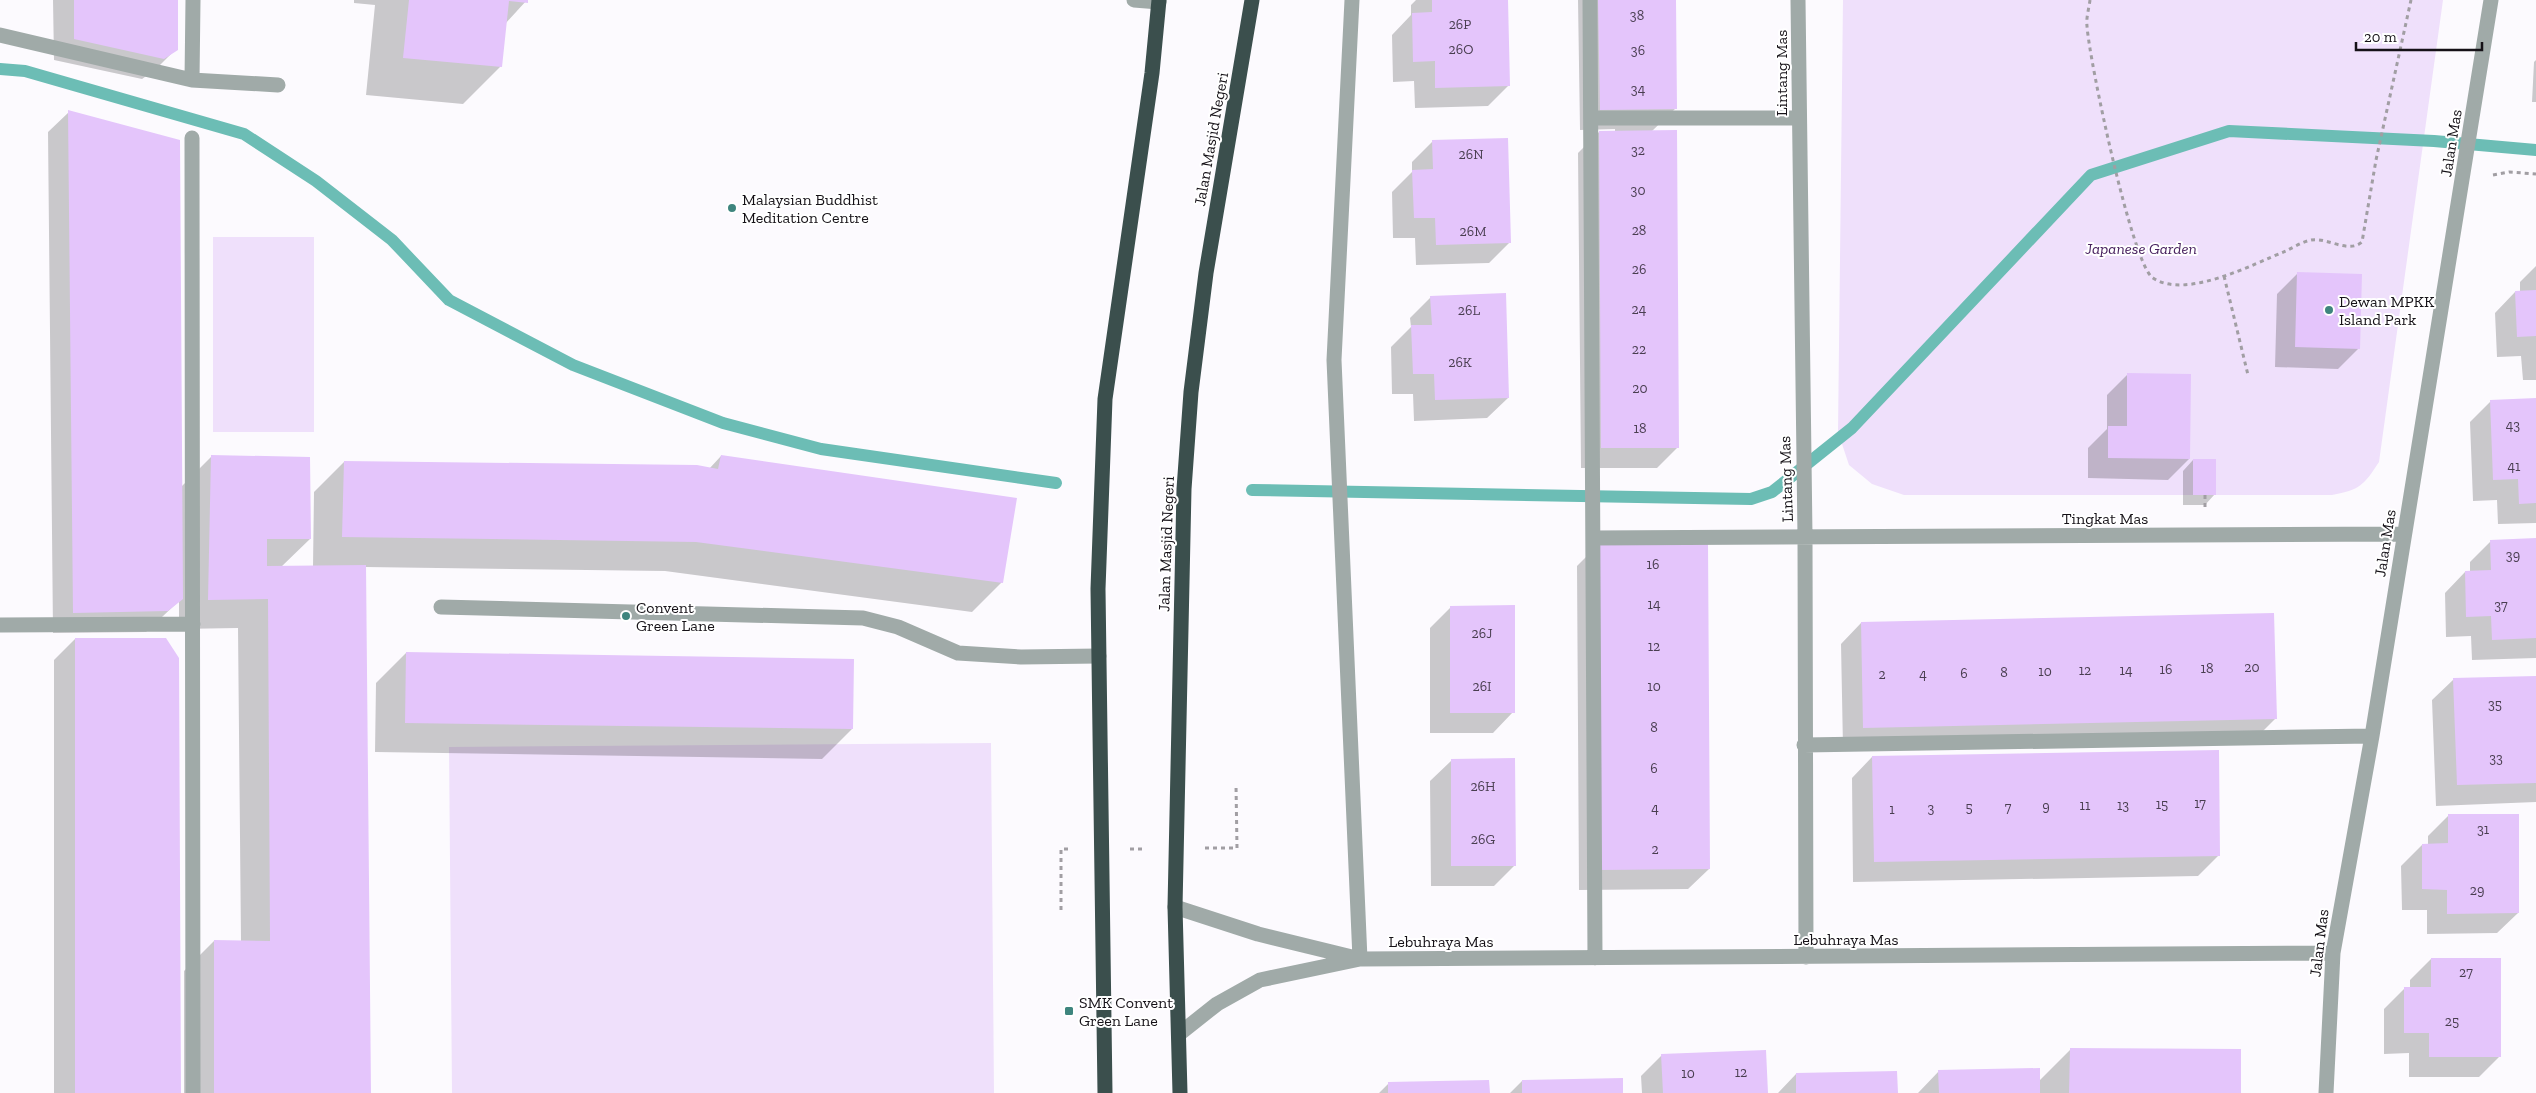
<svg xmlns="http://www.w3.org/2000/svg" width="2536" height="1093" viewBox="0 0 2536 1093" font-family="'Zilla Slab',serif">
<rect width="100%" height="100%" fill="#fcfafe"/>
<!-- green -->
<path fill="#efe0fb" d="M1843,0h600l-64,462c-15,23 -19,28 -47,33h-428l-32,-11 -23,-19 -11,-33z
M213,237h101v195h-101z
M991,743l3,350h-542l-3,-346z"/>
<!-- shadow -->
<path fill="#0003" d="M53,0h124l-1,49 -21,21 -13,9 -88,-19z
M354,0h173l-22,24 -4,42 -38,38 -97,-9 9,-90 -21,-2z
M1416,0h90l3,85 -21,21 -73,2 -1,-27 -21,1 -1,-47 19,-20v-10z
M1578,0h96l2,108 -24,23 26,316 -21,21h-76l-3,-315 21,-21h16v-3l-35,1z
M2536,60v42h-4l2,-40z
M69,112l112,375 31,-31 98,83 -29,28h32l1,-75 30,-30 365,7 12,-13 281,126 -30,30 -307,-41 -300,-4 4,526h-185v-122l30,-30 27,1 -3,-314 -59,1v-28l-33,31 -93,1 -5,-501z
M1433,141l77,101 -21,21 -73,2 -1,-27h-22l-1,-46 20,-20v-10z
M2536,266v114h-13l-2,-24 -24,1 -2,-44 20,-21h5v-10z
M2298,273l61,75 -21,21 -63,-2 2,-73z
M1431,297l77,101 -21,20 -73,3 -1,-27h-21l-1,-47 20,-20 -1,-9z
M2128,374l61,85 -21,21 -80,-2v-30l19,-19v-34z
M2536,400v123l-38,1 -1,-24 -24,1 -3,-79 21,-21z
M2193,460l22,34 -10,11h-22v-34z
M2536,540v118l-64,2 -1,-24 -25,1 -1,-44 20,-21h5v-10l20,-20z
M1598,545l111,324 -21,20 -109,1 -2,-324z
M1451,607l62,105 -20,21h-63v-105z
M1861,623l415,95 -21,21 -412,9 -2,-104z
M75,639l105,454h-126v-433z
M406,653l446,76 -30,30 -447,-7 1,-69z
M2536,677v125l-100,4 -4,-106 21,-20z
M1872,757l347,98 -21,21 -345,6 -1,-104z
M1451,761l64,104 -21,21h-63l-1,-105z
M2449,815l69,98 -21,20 -70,1v-24h-25l-1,-44 21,-21h6v-9z
M2431,959l69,97 -21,21h-70v-24l-25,1v-45l21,-21h5v-8z
M2070,1050l169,43h-321l21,-22 100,10z
M1662,1055l105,38h-125l-1,-17z
M1796,1074l100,19h-118z
M1522,1081l100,12h-112z
M1389,1083l99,10h-109z"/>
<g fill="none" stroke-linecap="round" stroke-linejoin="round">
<!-- stream -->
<path stroke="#6cbdb5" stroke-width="12" d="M0,69l25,2 219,63 72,47 76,59 57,60 124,65 150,58 98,26 235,34
M1252,490l499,9 21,-7 80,-64 239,-253 138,-44 205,10 102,9"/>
</g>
<!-- building -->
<path fill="#e4c5fb" d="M74,0h104v50l-14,9 -90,-20z
M409,0h119v3l-19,-2 -7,66 -99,-9z
M1432,0h76l2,86 -75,2v-27l-22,1 -1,-49 20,-1z
M1598,0h78l1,109 -77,1z
M68,110l112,30 3,459 -15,12 -95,2z
M1677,130l2,318h-78l-2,-317z
M1508,138l3,105 -75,2 -1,-27h-21l-2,-48 21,-1 -1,-29z
M2297,272l65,2 -2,75 -65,-2z
M2536,290v46l-19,1 -2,-46z
M1506,293l3,105 -74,2 -1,-26h-21l-2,-49h21l-2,-29z
M2127,373l64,1 -1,85 -82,-1v-32h19z
M2536,398v105l-17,1 -1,-25 -25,1 -3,-80z
M211,455l99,2 1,82h-44v27l99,-1 5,528h-157v-153l56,1 -2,-342 -60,1z
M721,455l296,43 -14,85 -307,-41 -354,-5 2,-76 353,4 21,4z
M2193,459h23v36h-23z
M2536,538v100l-44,2 -1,-24 -25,1 -1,-46 26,-1 -1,-30z
M1708,543l2,326 -111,1 -2,-326z
M1515,605v108h-65v-107z
M2274,613l3,106 -414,9 -2,-106z
M75,638h91l13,20 2,435h-106z
M406,652l448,7 -1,70 -448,-6z
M2536,676v107l-79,2 -4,-107z
M2219,750l1,106 -346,6 -2,-106z
M1515,758l1,108h-65v-107z
M2448,814h71v99l-72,1v-24l-25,-1v-45l26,-1z
M2431,958h70v99h-72v-24h-25v-46h27z
M2070,1048l171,1v44h-172z
M1766,1050l2,43h-105l-2,-39z
M2040,1068v25h-101l-1,-23z
M1897,1071l1,22h-102v-20z
M1623,1078v15h-101v-13z
M1489,1080l1,13h-102v-11z"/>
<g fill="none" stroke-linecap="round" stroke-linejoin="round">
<!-- path -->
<path stroke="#a19ea3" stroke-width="3" stroke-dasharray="4 4" stroke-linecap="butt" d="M2090,0c-1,8 -4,18 -3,26 2,33 45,239 66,252 33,22 100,-14 133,-27 8,-4 16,-9 25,-11 16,-3 37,14 51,2l14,-82 35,-160
M2493,175l16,-3 27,2
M2224,276l24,99
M2205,507v-12
M1205,848h32l-1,-63
M1130,849h16
M1061,910v-61h10"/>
<!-- minor -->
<path stroke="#a0aaa8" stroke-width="15" d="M1134,0l25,2
M1352,0l-18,360 26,599
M1590,0l5,958
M1798,0l7,536 1,421
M0,35l192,45 86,5
M192,80l1,-80
M1592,118h207
M192,138l1,955
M1593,538l811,-4
M441,607l422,11 35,9 60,26 63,4 78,-1
M0,625l193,-1
M1804,745l568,-9
M1175,907l83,27 98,24
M1179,1034l38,-30 43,-24 100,-21 973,-6
M2326,1093l7,-140 39,-217 119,-736"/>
<!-- highway -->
<path stroke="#3b4f4d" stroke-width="15" d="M1105,1093l-7,-504 7,-190 47,-326 7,-73
M1180,1093l-5,-186 9,-418 7,-97 15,-119 46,-273"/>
</g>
<!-- markers -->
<g fill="#3e857e" stroke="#fff" stroke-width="2">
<circle cx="732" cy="208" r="5"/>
<circle cx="2329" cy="310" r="5"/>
<circle cx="626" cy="616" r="5"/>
<rect x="1064" y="1006" width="10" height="10" rx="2.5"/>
</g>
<g text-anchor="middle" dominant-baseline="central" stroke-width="4" stroke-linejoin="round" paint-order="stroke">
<!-- number labels -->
<g font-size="14" fill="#493e50">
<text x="1637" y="15">38</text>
<text x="1460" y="24">26P</text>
<text x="1461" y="49">26O</text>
<text x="1638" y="50">36</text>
<text x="1638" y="89">34</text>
<text x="1638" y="150">32</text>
<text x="1471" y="154">26N</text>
<text x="1638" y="190">30</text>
<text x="1639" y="230">28</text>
<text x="1473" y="231">26M</text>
<text x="1639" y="269">26</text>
<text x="1639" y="309">24</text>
<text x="1469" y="310">26L</text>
<text x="1639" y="349">22</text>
<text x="1460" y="362">26K</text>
<text x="1640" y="388">20</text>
<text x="2513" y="425">43</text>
<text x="1640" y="428">18</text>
<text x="2514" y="466">41</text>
<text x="2513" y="555">39</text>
<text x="1653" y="564">16</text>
<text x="1654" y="604">14</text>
<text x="2501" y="605">37</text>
<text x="1482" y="633">26J</text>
<text x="1654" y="646">12</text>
<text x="2252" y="667">20</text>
<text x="2207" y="668">18</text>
<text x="2166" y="669">16</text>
<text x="2085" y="670">12</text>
<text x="2126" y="670">14</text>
<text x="2045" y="671">10</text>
<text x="2004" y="672">8</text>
<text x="1964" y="673">6</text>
<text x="1882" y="674">2</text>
<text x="1923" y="674">4</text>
<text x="1482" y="686">26I</text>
<text x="1654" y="686">10</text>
<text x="2495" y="704">35</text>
<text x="1654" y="727">8</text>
<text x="2496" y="758">33</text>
<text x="1654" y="768">6</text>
<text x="1483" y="786">26H</text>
<text x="2200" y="803">17</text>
<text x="2162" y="804">15</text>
<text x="2085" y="805">11</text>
<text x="2123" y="805">13</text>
<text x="2046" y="806">9</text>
<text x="1969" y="807">5</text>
<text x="2008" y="807">7</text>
<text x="1655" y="808">4</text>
<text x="1931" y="808">3</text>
<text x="1892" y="809">1</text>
<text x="2483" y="829">31</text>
<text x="1483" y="839">26G</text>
<text x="1655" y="849">2</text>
<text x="2477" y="890">29</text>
<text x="2466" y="972">27</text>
<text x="2452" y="1021">25</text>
<text x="1741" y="1072">12</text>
<text x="1688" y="1073">10</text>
</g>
<!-- street labels -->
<g font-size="16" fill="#151117" stroke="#fff">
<text transform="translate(1781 73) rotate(-90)">Lintang Mas</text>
<text transform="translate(1211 139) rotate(-80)">Jalan Masjid Negeri</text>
<text transform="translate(2451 143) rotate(-81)">Jalan Mas</text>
<text transform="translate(1786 479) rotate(-92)">Lintang Mas</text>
<text x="2105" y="518">Tingkat Mas</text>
<text transform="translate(2385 543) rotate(-81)">Jalan Mas</text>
<text transform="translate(1166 544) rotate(-88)">Jalan Masjid Negeri</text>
<text x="1846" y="939">Lebuhraya Mas</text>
<text x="1441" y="941">Lebuhraya Mas</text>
<text transform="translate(2319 943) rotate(-83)">Jalan Mas</text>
</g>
<!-- poi labels -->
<g font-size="16" fill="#151117" stroke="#fff" text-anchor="start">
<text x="742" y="199">Malaysian Buddhist<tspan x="742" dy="18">Meditation Centre</tspan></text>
<text x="2339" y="301">Dewan MPKK<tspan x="2339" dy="18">Island Park</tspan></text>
<text x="636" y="607">Convent<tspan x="636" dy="18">Green Lane</tspan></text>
<text x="1079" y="1002">SMK Convent<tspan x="1079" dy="18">Green Lane</tspan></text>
</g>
<!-- park labels -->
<g font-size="16" font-style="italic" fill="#47205e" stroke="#fff">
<text x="2141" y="248">Japanese Garden</text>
</g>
</g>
<!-- scale -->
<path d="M2356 42v8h126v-8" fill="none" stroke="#151117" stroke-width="2.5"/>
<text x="2364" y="42" font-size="15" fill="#151117" stroke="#ffffff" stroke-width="4" paint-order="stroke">20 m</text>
</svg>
